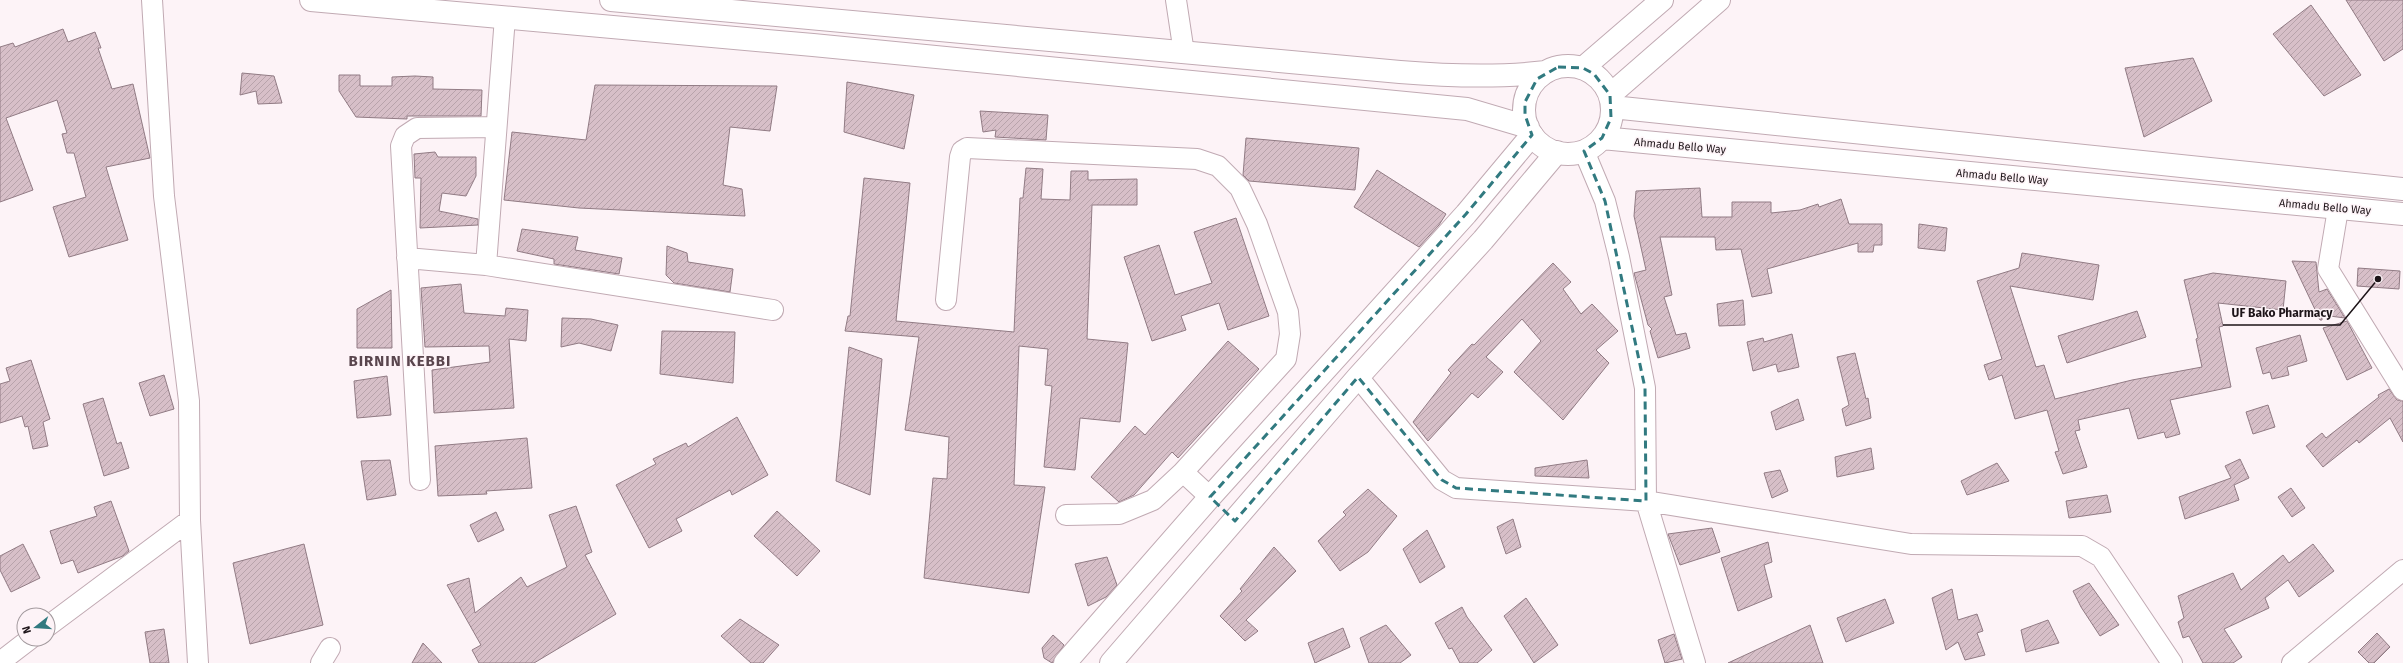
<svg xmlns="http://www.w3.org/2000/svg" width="2403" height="663" viewBox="0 0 2403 663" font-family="'Fira Sans',sans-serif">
<defs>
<pattern id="building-hatch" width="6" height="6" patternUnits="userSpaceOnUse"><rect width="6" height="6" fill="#d7bfc8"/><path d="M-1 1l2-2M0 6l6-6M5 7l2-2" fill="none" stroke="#b8a3ab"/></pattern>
</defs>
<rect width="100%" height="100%" fill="#fdf3f7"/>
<!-- building -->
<path fill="url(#building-hatch)" stroke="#917b84" d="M2346,0h57v49l-19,12z
M2311,5l50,70 -37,21 -51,-62z
M63,29l5,13 27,-10 6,16h-3l14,41 21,-5 17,74 -44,9 22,73 -59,17 -16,-50 33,-10 -12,-44h-7l-5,-19 5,-1 -10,-33 -51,18 27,72 -33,12v-155l13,-4 2,4z
M2193,58l19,43 -68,36 -19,-69z
M242,73l32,3 8,27 -24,1 -2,-13 -16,4z
M339,75h21v11h32v-9l23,-1 18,1v12l49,1 -1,26h-74v3l-51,-2 -17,-26z
M847,82l67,13 -10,54 -60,-17z
M595,85l182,1 -7,45 -40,-4 -7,58 19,4 3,27 -166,-8 -75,-8 8,-68 74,8z
M980,111l68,4 -2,25 -51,-3 1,-7 -13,2z
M1246,138l113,10 -4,42 -106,-9 -6,-6z
M435,152l3,5h38v19l-10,20 -24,-3 -3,18 39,8v6l-58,3 1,-50h-6l-1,-24z
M1026,168l17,1 -2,30 29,1 1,-29h17v9l49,-1v26h-45l-5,134 41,4 -8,79 -40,-4 -5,52 -31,-3 8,-81 -7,-1 3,-36 -29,-3 -5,139 31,2 -16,106 -105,-15 9,-100 14,1 2,-42 -44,-7 14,-93 -74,-6 3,-15h2l14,-138 46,5 -14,138 118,11 6,-134h3z
M1377,170l69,44 -7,11 -20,22 -65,-40z
M1700,188l2,29h30v-15h39v11l29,-3 18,-6 1,3 22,-8 8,25h33v21h-8l-1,7h-15v-9l-91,26 5,24 -20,4 -11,-48 -25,1 -1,-13h-55l12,58 -8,2 12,38 10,-2 4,15 -32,10 -8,-27 2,-2 -4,-4 -14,-52 12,-3 -12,-54 2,-25z
M1236,218l33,98 -41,14 -9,-27 -38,13 5,14 -34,11 -28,-84 35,-12 16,50 37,-12 -18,-51z
M1919,224l28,4 -2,23 -27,-3z
M522,229l56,8 -3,13 47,8 -3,16 -65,-10v-5l-37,-8z
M667,246l20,7 1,9 45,7 -3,23 -56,-9 -8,-8z
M2022,253l77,12 -6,35 -83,-14 26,81 8,-2 11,34 77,-19 70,-13 -6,-28 2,-1 -14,-58 29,-7 73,8 -3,29 -65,-7 5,23 -4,1 12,60 -61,13 10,34 -14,4 -2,-6 -26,7 -9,-31 -51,12 2,10 -5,1 12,36 -24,7 -8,-22 4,-1 -12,-41 -32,9 -13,-44 -13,5 -5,-15 18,-6 -25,-78 42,-13z
M2292,261l24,1 3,30 8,-3 18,29 -23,-3v5h-2z
M1553,263l18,19 -8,7 18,25 11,-10 26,27 -22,19 13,13 -46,57 -49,-48 27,-31 -19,-22 -36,38 17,15 -25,26 -6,-5 -44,48 -15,-19 38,-49 -3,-3 24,-26 2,1z
M2358,268l42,3 -1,18 -42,-3z
M461,284l3,29 41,3 1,-8 22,2 -2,31 -17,-2 5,69 -80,5 -2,-43 58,-8 -1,-16 -64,1 -4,-59z
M391,290l1,58h-35v-39z
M1743,300l2,25 -26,1 -2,-22z
M2137,311l9,26 -79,26 -9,-27z
M562,318l29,1 27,6 -7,26 -32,-8 -18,4z
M2347,321l25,47 -25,12 -24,-52z
M662,331l73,1 -2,51 -73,-9z
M1792,334l7,33 -21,5 -2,-8 -23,7 -6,-29 16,-4 1,4z
M2300,335l7,26 -20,6 2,8 -17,4 -2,-7 -7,2 -7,-26z
M1228,341l31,28 -81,89 -6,-6 -38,43 -15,7 -28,-25 44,-51 10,9z
M849,347l33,12 -12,136 -34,-14z
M1855,353l11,46 2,-1 3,20 -25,8 -4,-17 7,-4 -12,-48z
M31,360l19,59 -7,3 5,24 -15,3 -5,-23 -3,1 -3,-11 -22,7v-39l10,-3 -4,-13z
M164,375l10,34 -24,7 -11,-33z
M387,376l4,39 -34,3 -3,-37z
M2389,389l8,11 6,1v41l-13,-24 -31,25 -2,-3 -34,27 -17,-21 16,-13 4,5 53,-41 -1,-2z
M103,398l14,46 4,-2 8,26 -25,8 -21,-72z
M1798,399l6,21 -28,10 -5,-18z
M2268,405l7,22 -22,7 -7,-22z
M737,417l31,58 -36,20 -2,-5 -54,29 6,12 -33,17 -33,-63 40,-21 -3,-5 33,-16 2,4z
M527,438l5,50 -46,3 1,3 -49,2 -3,-50z
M1871,448l3,21 -37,8 -2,-20z
M2240,459l9,19 -15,7 5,15 -54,19 -6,-22 52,-19 -6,-12z
M390,460l6,35 -29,5 -6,-39z
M1587,460l2,18 -54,-2v-8z
M1997,463l12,18 -42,14 -6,-14z
M1780,470l8,21 -16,7 -8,-25z
M2291,488l14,20 -13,9 -14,-20z
M1368,489l29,27 -29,36 -28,19 -22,-30 28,-26 -3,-3z
M2107,495l4,17 -42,6 -3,-17z
M111,501l18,50 -6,5 -45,17 -5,-13 -12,4 -11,-33 47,-15 -3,-9z
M576,506l16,46 -7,3 31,59 -82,49h-55l-7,-13 9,-5 -34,-60 22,-7 6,35 46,-36 6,10 40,-20 -18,-52z
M777,511l43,40 -23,25 -43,-40z
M496,512l8,18 -26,12 -8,-17z
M1513,519l8,28 -15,7 -9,-27z
M1712,528l8,24 -40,13 -12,-31z
M1427,530l18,37 -25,16 -17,-34z
M1768,542l4,20 -8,3 8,32 -34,14 -17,-53z
M23,544l17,34 -29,14 -11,-22v-14z
M304,544l19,81 -73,19 -17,-81z
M2313,544l21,27 -35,26 -11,-17 -23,18 4,10 -45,21 18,28 -9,6h-30l-14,-27 -6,2 -5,-16 6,-4 -6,-22 55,-23 8,17 42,-35 6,8z
M1274,547l22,24 -50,49 12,11 -13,10 -25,-25 22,-25 -2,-2z
M1107,557l10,28 -11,12 -18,9 -13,-42z
M2089,583l30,42 -19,11 -19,-29 -8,-16z
M1952,589l6,31 19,-6 6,17 -6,2 8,22 -20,5 -7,-18 -12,8 -14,-52z
M1526,598l32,47 -24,18 -30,-47z
M1885,599l9,24 -48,19 -9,-24z
M1462,607l5,10 25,33 -15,13h-17l-8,-15 -3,1 -14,-26z
M740,619l39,26 -16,18h-12l-30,-27z
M2048,620l11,23 -33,9 -5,-22z
M1386,625l25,30 -11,8h-31l-9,-25z
M1810,625l13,38h-95z
M1343,628l7,19 -35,16 -7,-20z
M164,629l5,34h-19l-5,-31z
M2377,633l13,14 -16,16h-5l-11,-11z
M1674,634l8,25 -17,4 -7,-23z
M1053,635l11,10 -12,18 -8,-5 -2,-10z
M423,643l19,20h-30z"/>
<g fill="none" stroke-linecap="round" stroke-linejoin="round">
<!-- minor casing -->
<g stroke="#c1aab3" stroke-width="22">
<path id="minor" d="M152,0l12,196 25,205 1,119 8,143
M1176,0l8,53
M505,17l-19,248 287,45
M1584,151l21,50 14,56 26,131 1,113 49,162
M2338,209l-10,60 75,121
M407,258l79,7
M946,300l14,-143 2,-6 5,-3 230,11 21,7 22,22 17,36 31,88 2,22 -4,25 -103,113 27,25
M1358,377l84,103 14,8 190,13 265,43 171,2 19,11 71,106
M420,480l-19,-334 4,-10 12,-8 79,-1
M1066,515l53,-1 34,-14 30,-28
M48,626l142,-106
M0,662l30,-23
M321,663l9,-15
M2292,663l111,-93"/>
</g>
<!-- tertiary casing -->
<g stroke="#c1aab3" stroke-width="24">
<path id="tertiary" d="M1583,68l79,-68
M1610,95l109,-95
M1065,663l145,-166 256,-283 66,-79
M1111,663l247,-286 125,-137 74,-88"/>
</g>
<!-- primary casing -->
<g stroke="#c1aab3" stroke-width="24">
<path id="primary" d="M311,0l502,45 654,64 61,18
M611,0l789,72c49,4 97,6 146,0
M1524 110a44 44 0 1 1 88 0a44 44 0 1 1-88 0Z
M1612,107l791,82
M1602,138l801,76"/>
</g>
<!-- minor -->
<use href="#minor" stroke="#fff" stroke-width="20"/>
<!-- tertiary -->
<use href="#tertiary" stroke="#fff" stroke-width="22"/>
<!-- primary -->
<use href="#primary" stroke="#fff" stroke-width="22"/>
</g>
<!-- marked area -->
<path fill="none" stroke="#317a80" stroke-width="3" stroke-dasharray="8 5" stroke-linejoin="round" d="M1558,67l25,1 11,6 16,21 1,23 -9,20 -18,13 21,50 40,187 1,113 -190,-13 -14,-8 -84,-103 -123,144 -25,-24 256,-283 66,-79 -7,-20v-13l12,-23z"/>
<g text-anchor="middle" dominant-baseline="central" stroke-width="3" stroke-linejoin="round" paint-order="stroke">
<!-- street labels -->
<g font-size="11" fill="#1d1418" stroke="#fdf3f7">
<text transform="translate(1680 146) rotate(5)">Ahmadu Bello Way</text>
<text transform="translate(2002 177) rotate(5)">Ahmadu Bello Way</text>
<text transform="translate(2325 207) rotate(5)">Ahmadu Bello Way</text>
</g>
<!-- district labels -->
<g font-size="15" font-weight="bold" letter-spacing="1" fill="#59454d" stroke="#fdf3f7">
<text x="400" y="361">BIRNIN KEBBI</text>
</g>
</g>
<!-- callouts -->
<path fill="none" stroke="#1d1418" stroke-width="1.5" d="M2378 279L2340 325H2223"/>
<circle fill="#1d1418" stroke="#fdf3f7" stroke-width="1.5" cx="2378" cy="279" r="4"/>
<g font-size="12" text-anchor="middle" font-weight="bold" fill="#1d1418" stroke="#fdf3f7" stroke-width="3" stroke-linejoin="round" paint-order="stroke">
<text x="2282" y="317">UF Bako Pharmacy</text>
</g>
<!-- north arrow -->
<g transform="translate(36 627) rotate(253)"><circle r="19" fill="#fdf3f7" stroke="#a39a9e"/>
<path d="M0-3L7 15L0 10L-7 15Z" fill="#317a80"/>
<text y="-6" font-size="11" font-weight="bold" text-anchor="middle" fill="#1d1418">N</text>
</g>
</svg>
